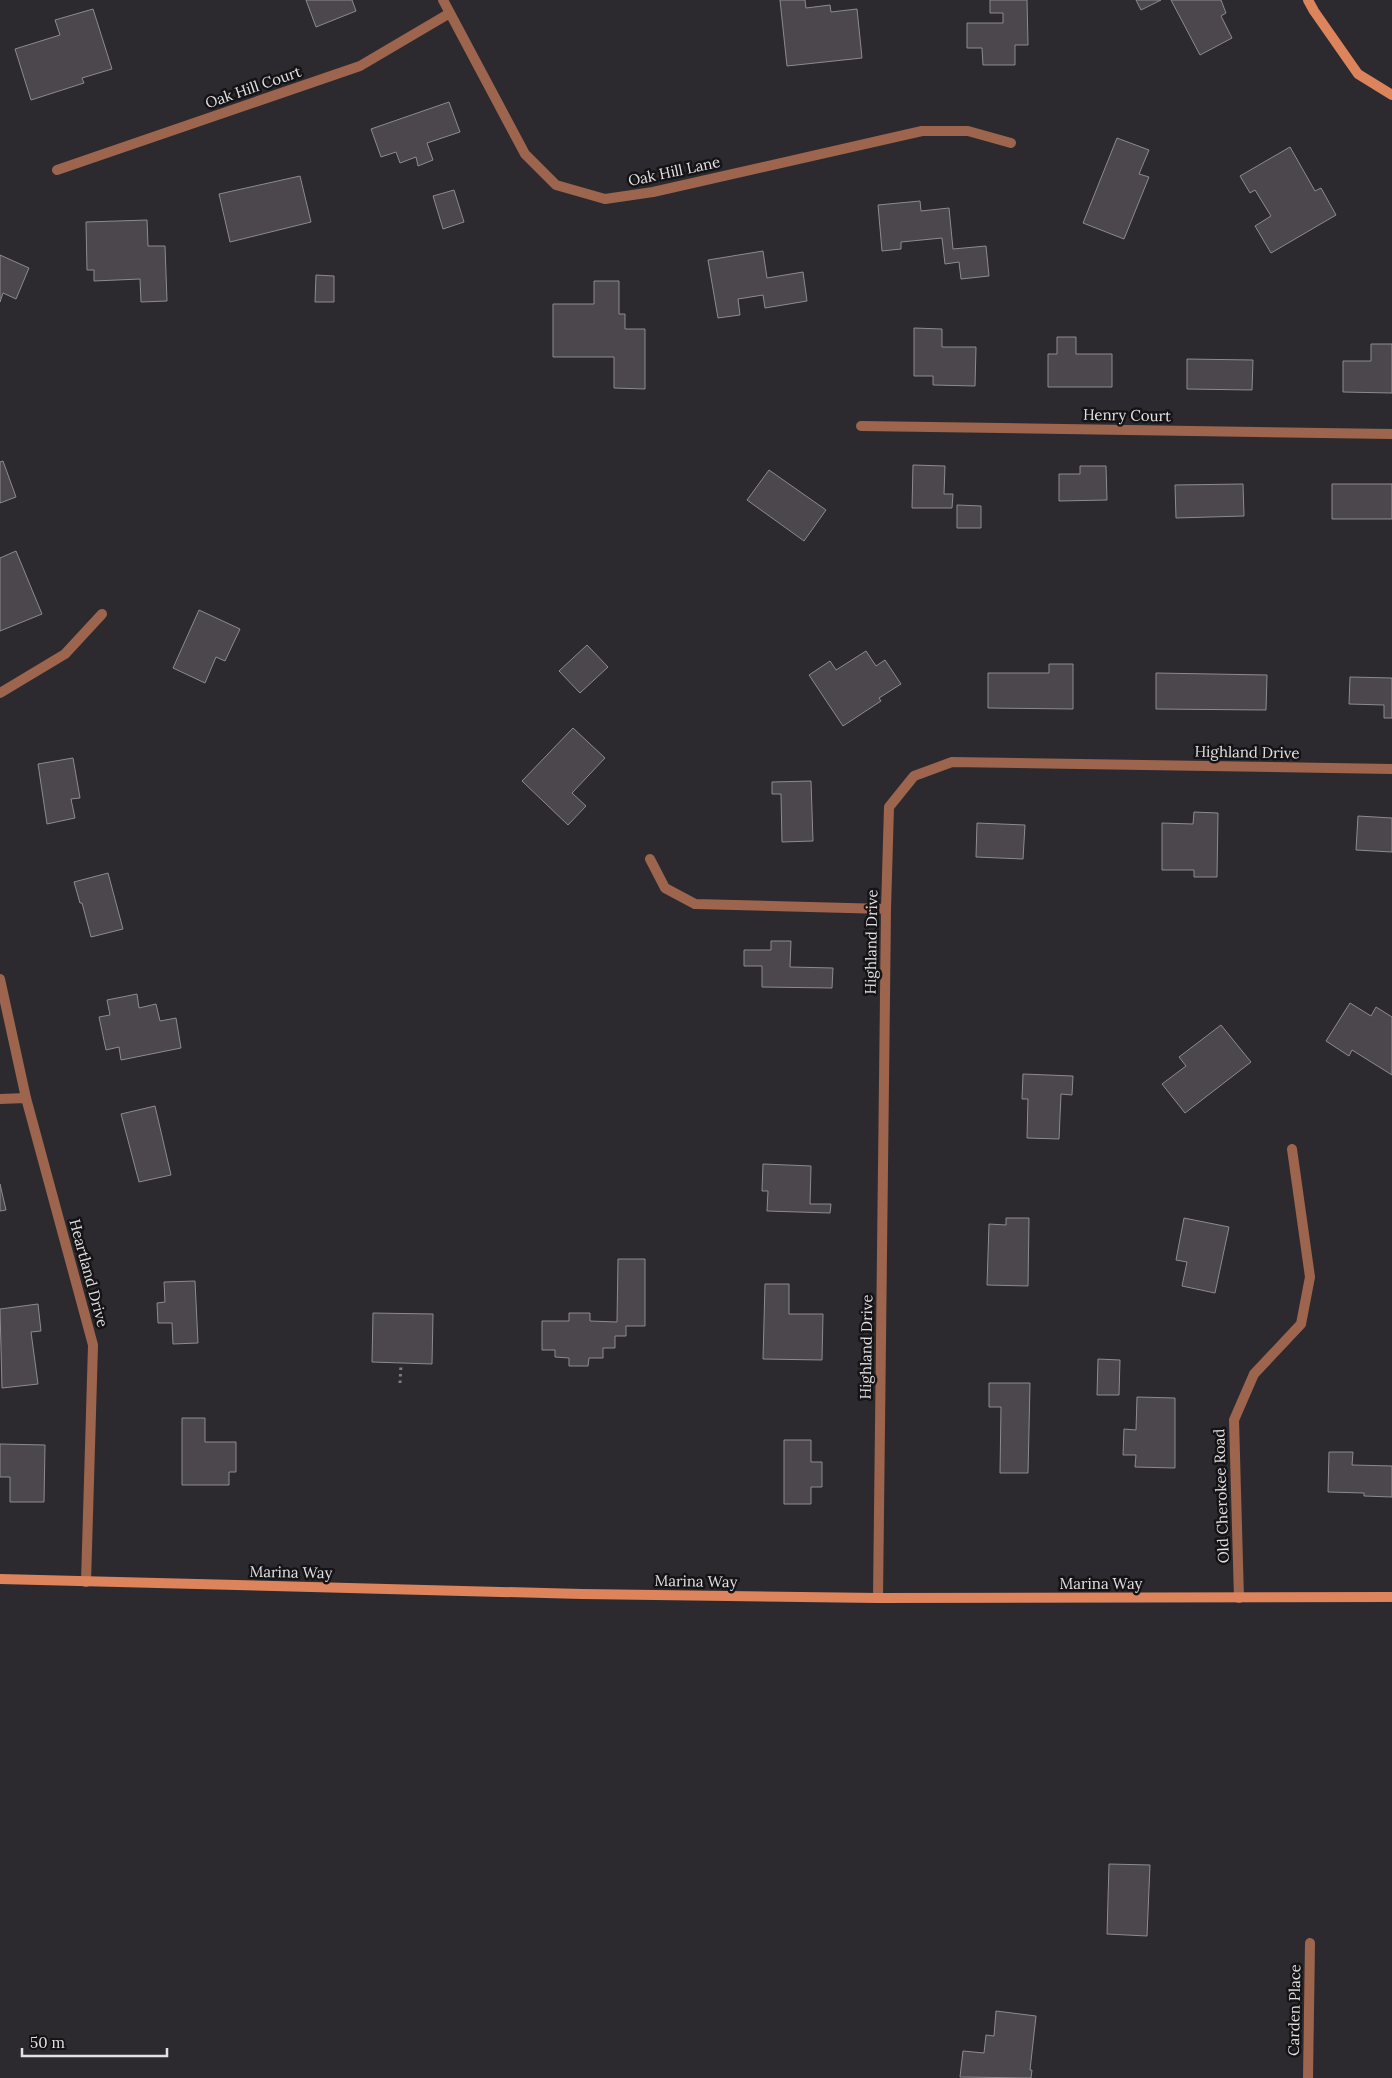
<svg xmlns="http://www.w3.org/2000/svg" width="1392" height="2078" viewBox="0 0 1392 2078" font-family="Lora,serif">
<rect width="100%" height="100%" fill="#2d2a2f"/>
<!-- building -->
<path fill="#4b474d" stroke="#8d8a90" d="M306,0h46l4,11 -40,16z
M780,0h25l1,8 24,-3 1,7 26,-3 5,49 -75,8z
M990,0h37l1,45h-13v20h-32l-1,-17h-15v-25h36v-10h-13z
M1136,0h25l-20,10z
M1171,0h50l5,13 -5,3 11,22 -32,17z
M93,9l19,60 -30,9 2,5 -53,17 -16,-51 45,-14 -5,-15z
M449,102l11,30 -33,11 6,17 -15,6 -2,-9 -16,6 -4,-11 -15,5 -10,-28z
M1117,138l32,12 -10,24 10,3 -25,62 -41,-16z
M1290,147l25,44 6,-3 15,27 -65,38 -16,-27 16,-10 -16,-26 -5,3 -10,-17z
M300,176l11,46 -81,20 -11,-48z
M454,190l10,32 -21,7 -10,-33z
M920,201l1,10 28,-3 4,41 33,-3 3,30 -28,3 -2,-17 -14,2 -3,-26 -41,4v7l-19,2 -4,-46z
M147,220l1,26h17l2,55 -26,1 -1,-23 -46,2v-11h-7l-1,-48z
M763,251l4,27 36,-6 4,29 -42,7 -2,-13 -25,4 2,16 -22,3 -10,-58z
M0,255l29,13 -13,31 -13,-6 -3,9z
M316,275l18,1v26h-19z
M594,281h25v33h6v15h20v60l-31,-1v-31h-61v-53h41z
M914,328l28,1v18h34l-1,39 -42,-1v-9h-19z
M1057,337h19v17h36v33h-64v-33h9z
M1371,344h21v49l-49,-1v-31h28z
M1187,359l66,1 -1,30 -65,-1z
M3,461l13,36 -16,6v-41z
M913,465l32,1 -1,28h9l-1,14h-40z
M1080,466h26l1,34 -48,1v-27h21z
M769,470l57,40 -22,31 -57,-41z
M1243,484l1,32 -68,2 -1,-33z
M1332,484h60v35h-60z
M957,505l24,1v22h-24z
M16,551l26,63 -42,17v-73z
M199,610l41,19 -15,32 -9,-4 -11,26 -32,-15z
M587,645l21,22 -28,26 -21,-22z
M866,651l10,15 9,-6 16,24 -22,14 2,3 -38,25 -34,-51 21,-14 6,9z
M1049,664h24v45l-85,-1v-35h61z
M1156,673l111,2 -1,35 -110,-1z
M1350,677l42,1v40h-8v-13l-35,-1z
M573,728l32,30 -33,35 14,13 -18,19 -46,-44z
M73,758l7,40 -9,1 4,19 -28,6 -9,-60z
M811,781l2,60 -31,1 -1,-48h-9v-12z
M1194,812l24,1 -1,64h-23v-7h-32v-47l31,1z
M1358,816l34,2v34l-36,-2z
M977,823l48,2 -2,34 -47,-2z
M108,873l15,56 -32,8 -9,-34h-2l-6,-21z
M771,941h20l-1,26 43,1 -1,20 -70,-1v-21h-18v-16h27z
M137,994l2,14 17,-4 4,17 16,-3 5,30 -60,12 -2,-13 -13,3 -7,-33 11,-2 -3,-15z
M1350,1003l21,13 5,-9 16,10v58l-40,-25 -3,6 -23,-15z
M1221,1025l30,37 -66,51 -23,-29 24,-18 -7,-9z
M1023,1074l50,2 -1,19 -11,-1 -2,45 -32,-1 1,-39h-6z
M155,1106l16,69 -32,7 -18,-68z
M763,1164l48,2 -1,38h21l-1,9 -63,-2 1,-20h-6z
M0,1184l6,26 -6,1z
M1006,1218h23l-1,68 -41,-1 2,-61 17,1z
M1184,1218l45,9 -14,66 -33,-7 5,-24 -11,-2z
M618,1259h27v67h-19v10h-11v12h-12v10h-14l-1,8h-19v-8l-14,-1v-7h-13v-29h27v-8h21v8l27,1z
M195,1281l3,62 -25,1 -1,-21h-14l-1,-20 8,-1 -1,-20z
M765,1284h24v30h34l-1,46 -59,-1z
M38,1304l3,27 -10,1 7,52 -36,4 -2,-79z
M373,1313l60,1 -1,50 -60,-2z
M1098,1359l22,1 -1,35h-22z
M989,1383h41l-2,90h-28l1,-66h-12z
M1137,1397l38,1v70l-40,-1 1,-12h-13l1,-26 12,1z
M182,1418h23v24h31v30h-7v13h-47z
M784,1440h27v22h11v25h-11v17h-27z
M0,1444l45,1 -1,57h-34v-25h-10z
M1329,1452h24l-1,13 40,1v31l-28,-1v-3l-36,-1z
M1109,1864l41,1 -3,71 -40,-2z
M996,2011l40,5 -6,54h2l-1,8 -71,-1 3,-26 21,2 2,-18 8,1z"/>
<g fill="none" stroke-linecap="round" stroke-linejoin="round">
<!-- path -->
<path stroke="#7e7c80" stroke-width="3" stroke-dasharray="2.5 4" stroke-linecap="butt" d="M400,1383l1,-18"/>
<!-- street -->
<path stroke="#9d654d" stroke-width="10" d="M443,0l82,154 31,31 49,14 48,-7 269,-61h46l43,12
M57,170l303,-104 90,-53
M861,426l531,8
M0,693l65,-39 37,-40
M650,859l15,29 30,16 191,5
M0,979l26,119 67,247 -7,237
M0,1099l26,-1
M878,1598l8,-689 3,-102 25,-31 38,-14 440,7
M1239,1598l-5,-178 20,-46 47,-50 9,-47 -18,-128
M1308,2078l2,-135"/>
<!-- secondary -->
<path stroke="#dd845d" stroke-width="10" d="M1308,0l6,11 44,63 34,21
M0,1579l582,15 296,4 514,-1"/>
</g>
<g text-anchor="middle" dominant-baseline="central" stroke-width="5" stroke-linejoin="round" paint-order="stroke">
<!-- street labels -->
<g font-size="15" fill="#e3e1e4" stroke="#141315">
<text transform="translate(253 87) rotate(-19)">Oak Hill Court</text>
<text transform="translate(674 171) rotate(-12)">Oak Hill Lane</text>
<text transform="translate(1127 415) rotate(1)">Henry Court</text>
<text transform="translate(1247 752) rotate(1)">Highland Drive</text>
<text transform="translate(871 942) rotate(-89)">Highland Drive</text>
<text transform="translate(89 1273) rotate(75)">Heartland Drive</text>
<text transform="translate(866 1347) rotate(-89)">Highland Drive</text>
<text transform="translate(1221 1496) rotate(-92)">Old Cherokee Road</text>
<text transform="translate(291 1572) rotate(1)">Marina Way</text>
<text transform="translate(696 1581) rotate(1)">Marina Way</text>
<text x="1101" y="1583">Marina Way</text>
<text transform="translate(1294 2010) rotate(-89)">Carden Place</text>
</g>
</g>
<!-- scale -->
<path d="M22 2048v8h145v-8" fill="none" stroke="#e3e1e4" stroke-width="2.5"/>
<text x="30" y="2048" font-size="15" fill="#e3e1e4" stroke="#141315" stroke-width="4" paint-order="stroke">50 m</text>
</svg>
